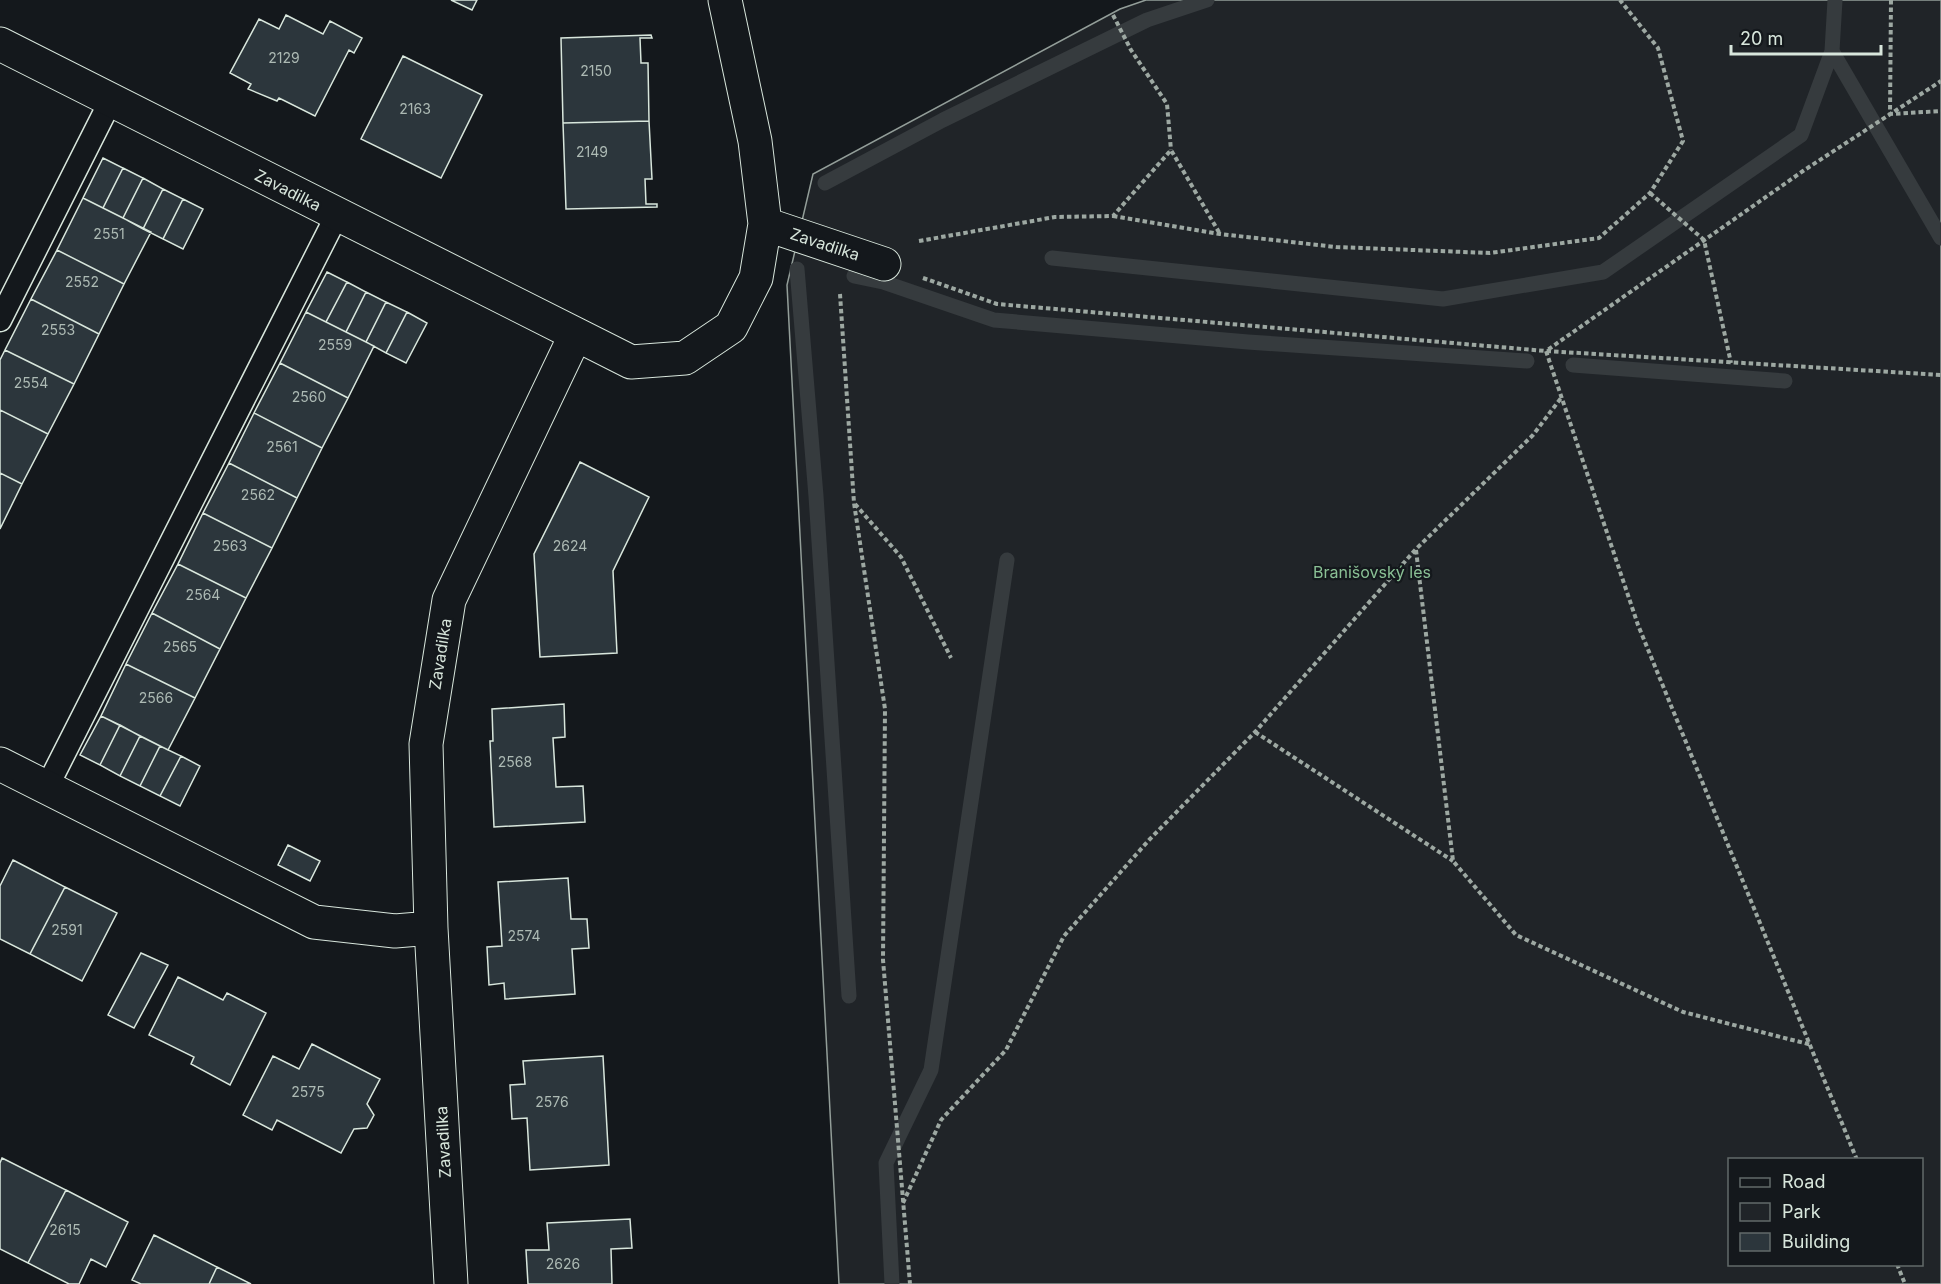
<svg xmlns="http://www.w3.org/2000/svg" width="1941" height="1284" viewBox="0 0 1941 1284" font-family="Inter,sans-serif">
<rect width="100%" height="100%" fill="#14181c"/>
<!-- green -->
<path fill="#202428" stroke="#939e99" stroke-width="1.5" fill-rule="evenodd" d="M1146,0h795v1284h-1102l-52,-999 26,-111 307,-165zM1730,1160h192v104h-192z"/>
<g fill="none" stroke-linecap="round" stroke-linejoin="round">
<!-- stream -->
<path stroke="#363b3e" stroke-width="15" d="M1835,0l-3,51 109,187
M825,183l118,-63 204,-100 60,-20
M1052,258l391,41 160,-27 198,-137 31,-84
M797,269l19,227 33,500
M854,276l29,6 111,38 254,22 279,19
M1573,365l212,16
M892,1284l-6,-121 45,-93 76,-510"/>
</g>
<!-- building -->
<path fill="#2c363c" stroke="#d8e6dc" stroke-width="1.5" d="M451,0h26l-5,10z
M286,15l37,19 7,-13 32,17 -8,15 -5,-3 -34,66 -36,-18 -2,3 -29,-12 3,-5 -21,-11 29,-54 20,10z
M651,35l1,3h-12l1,25h7l1,58 -86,2 -2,-85z
M403,56l79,39 -41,83 -80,-39z
M649,121l3,58h-7l1,25h11v3l-91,2 -3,-86z
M103,158l20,10 -20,40 -20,-10z
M123,168l20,10 -20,40 -20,-10z
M143,178l20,11 -20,40 -20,-11z
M163,189l20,10 -20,40 -20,-10z
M83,198l68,34 -27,52 -67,-34z
M183,199l20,10 -20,40 -20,-10z
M57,250l67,34 -25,50 -68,-35z
M327,272l20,10 -21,40 -20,-10z
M347,282l19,10 -20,40 -20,-10z
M366,292l20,10 -20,40 -20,-10z
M31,299l68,35 -25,50 -69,-34z
M386,302l21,10 -21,41 -20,-11z
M306,312l68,34 -26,52 -68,-35z
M407,312l20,11 -21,40 -20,-10z
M5,350l69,34 -26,50 -48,-24v-50z
M280,363l68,35 -26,50 -68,-35z
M0,410l48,24 -26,50 -22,-11z
M254,413l68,35 -25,50 -68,-35z
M580,462l69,35 -36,74 4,82 -77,4 -6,-103z
M229,463l68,35 -25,50 -69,-35z
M0,473l22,11 -22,45z
M203,513l69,35 -26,50 -68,-34z
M178,564l68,34 -26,51 -68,-36z
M152,613l68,36 -25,49 -69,-34z
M126,664l69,34 -27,52 -67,-34z
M564,704l1,33 -12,1 3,49 27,-1 2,36 -91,5 -4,-86h3l-1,-32z
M101,716l19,9 -20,40 -20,-10z
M120,725l20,11 -20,40 -20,-11z
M140,736l20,10 -20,40 -20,-10z
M160,746l21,10 -21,40 -20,-10z
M181,756l19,10 -20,40 -20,-10z
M288,845l32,16 -10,20 -32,-16z
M13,860l52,27 -35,67 -30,-15v-53z
M568,878l3,41h16l2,29 -17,1 3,45 -70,5 -1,-16 -15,2 -2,-38 15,-1 -4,-64z
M65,887l52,26 -35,68 -52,-27z
M141,953l27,12 -34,63 -26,-13z
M178,977l45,23 4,-7 39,20 -36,72 -39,-21 3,-7 -45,-22z
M312,1044l68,35 -13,25 7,11 -7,13 -13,1 -13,24 -64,-33 -5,10 -29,-15 30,-59 26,13z
M603,1056l6,109 -79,5 -3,-52 -15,1 -2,-34 15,-1 -2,-23z
M2,1158l64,32 -38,73 -28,-14v-86z
M66,1190l62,32 -22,45 -15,-8 -12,25h-10l-41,-21z
M630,1219l2,29 -21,1 1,35h-84l-2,-34h23l-2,-27z
M154,1235l63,32 -8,17h-68l-9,-4z
M217,1267l34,17h-42z"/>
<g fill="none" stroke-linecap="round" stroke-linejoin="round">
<!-- service casing -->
<g stroke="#d8e6dc" stroke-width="25">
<path id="service" d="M0,320l111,-220
M47,787l290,-572"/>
</g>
<!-- minor casing -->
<g stroke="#d8e6dc" stroke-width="35">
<path id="minor" d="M0,44l631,318 54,-4 46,-31 25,-49 9,-54 -10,-83 -30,-141
M765,224l119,40
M0,764l314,158 81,9 36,-3
M451,1284l-20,-356 -5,-184 23,-144 126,-264"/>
</g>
<!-- path -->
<path stroke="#9da8a2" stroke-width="4" stroke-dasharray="4.5 3" stroke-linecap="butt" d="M1891,0l-1,114 51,-3
M1113,15l18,35 36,54 4,46
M1650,193l54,47 27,123
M1113,216l107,18 116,13 154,6 109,-15 51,-45 33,-52 -25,-93 -38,-48
M919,241l136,-24 58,-1 58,-66 49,84
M923,278l74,26 549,47 395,24
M840,294l14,209 31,206 -2,251 27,324
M855,504l46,53 50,101
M1416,550l37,311 63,74 167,77 129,33
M1255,732l198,129
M1857,1160l-219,-535 -92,-274 257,-180 138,-90
M903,1203l38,-83 65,-70 58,-114 85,-96 106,-108 161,-183 117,-114 28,-37
M1897,1264l8,20"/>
<!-- service -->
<use href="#service" stroke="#14181c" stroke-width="22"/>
<!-- minor -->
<use href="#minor" stroke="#14181c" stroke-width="33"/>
</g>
<g text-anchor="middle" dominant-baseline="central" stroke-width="4.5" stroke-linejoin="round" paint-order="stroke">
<!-- number labels -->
<g font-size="14" fill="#adbab4">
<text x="284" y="57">2129</text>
<text x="596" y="70">2150</text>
<text x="415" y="108">2163</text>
<text x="592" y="151">2149</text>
<text x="109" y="233">2551</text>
<text x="82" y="281">2552</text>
<text x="58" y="329">2553</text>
<text x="335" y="344">2559</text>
<text x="31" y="382">2554</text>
<text x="309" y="396">2560</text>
<text x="282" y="446">2561</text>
<text x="258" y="494">2562</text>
<text x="230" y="545">2563</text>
<text x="570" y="545">2624</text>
<text x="203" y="594">2564</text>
<text x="180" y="646">2565</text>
<text x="156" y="697">2566</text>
<text x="515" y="761">2568</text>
<text x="67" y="929">2591</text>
<text x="524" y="935">2574</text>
<text x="308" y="1091">2575</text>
<text x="552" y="1101">2576</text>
<text x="65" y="1229">2615</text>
<text x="563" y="1263">2626</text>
</g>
<!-- street labels -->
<g font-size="16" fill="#d8e6dc" stroke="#14181c">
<text transform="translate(288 190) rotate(27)">Zavadilka</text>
<text transform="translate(825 244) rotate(18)">Zavadilka</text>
<text transform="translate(440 654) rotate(-81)">Zavadilka</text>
<text transform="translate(443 1142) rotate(-93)">Zavadilka</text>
</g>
<!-- park labels -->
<g font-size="16" fill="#8ac095" stroke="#14181c">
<text x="1372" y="572">Branišovský les</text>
</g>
</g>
<!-- legend -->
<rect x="1728" y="1158" width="195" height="108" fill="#14181c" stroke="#626a69" stroke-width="1.5"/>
<rect x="1740" y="1178" width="30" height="9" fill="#14181c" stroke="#626a69" stroke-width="1.5"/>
<text x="1782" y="1188" font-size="18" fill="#d8e6dc">Road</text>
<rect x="1740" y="1203" width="30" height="18" fill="#202428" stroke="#626a69" stroke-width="1.5"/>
<text x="1782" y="1218" font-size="18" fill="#d8e6dc">Park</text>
<rect x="1740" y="1233" width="30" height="18" fill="#2c363c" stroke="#626a69" stroke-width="1.5"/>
<text x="1782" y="1248" font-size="18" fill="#d8e6dc">Building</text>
<!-- scale -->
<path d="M1731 45v9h150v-9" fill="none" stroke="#d8e6dc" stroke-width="3"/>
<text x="1740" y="45" font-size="18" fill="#d8e6dc" stroke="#14181c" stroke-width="4.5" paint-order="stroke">20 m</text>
</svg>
